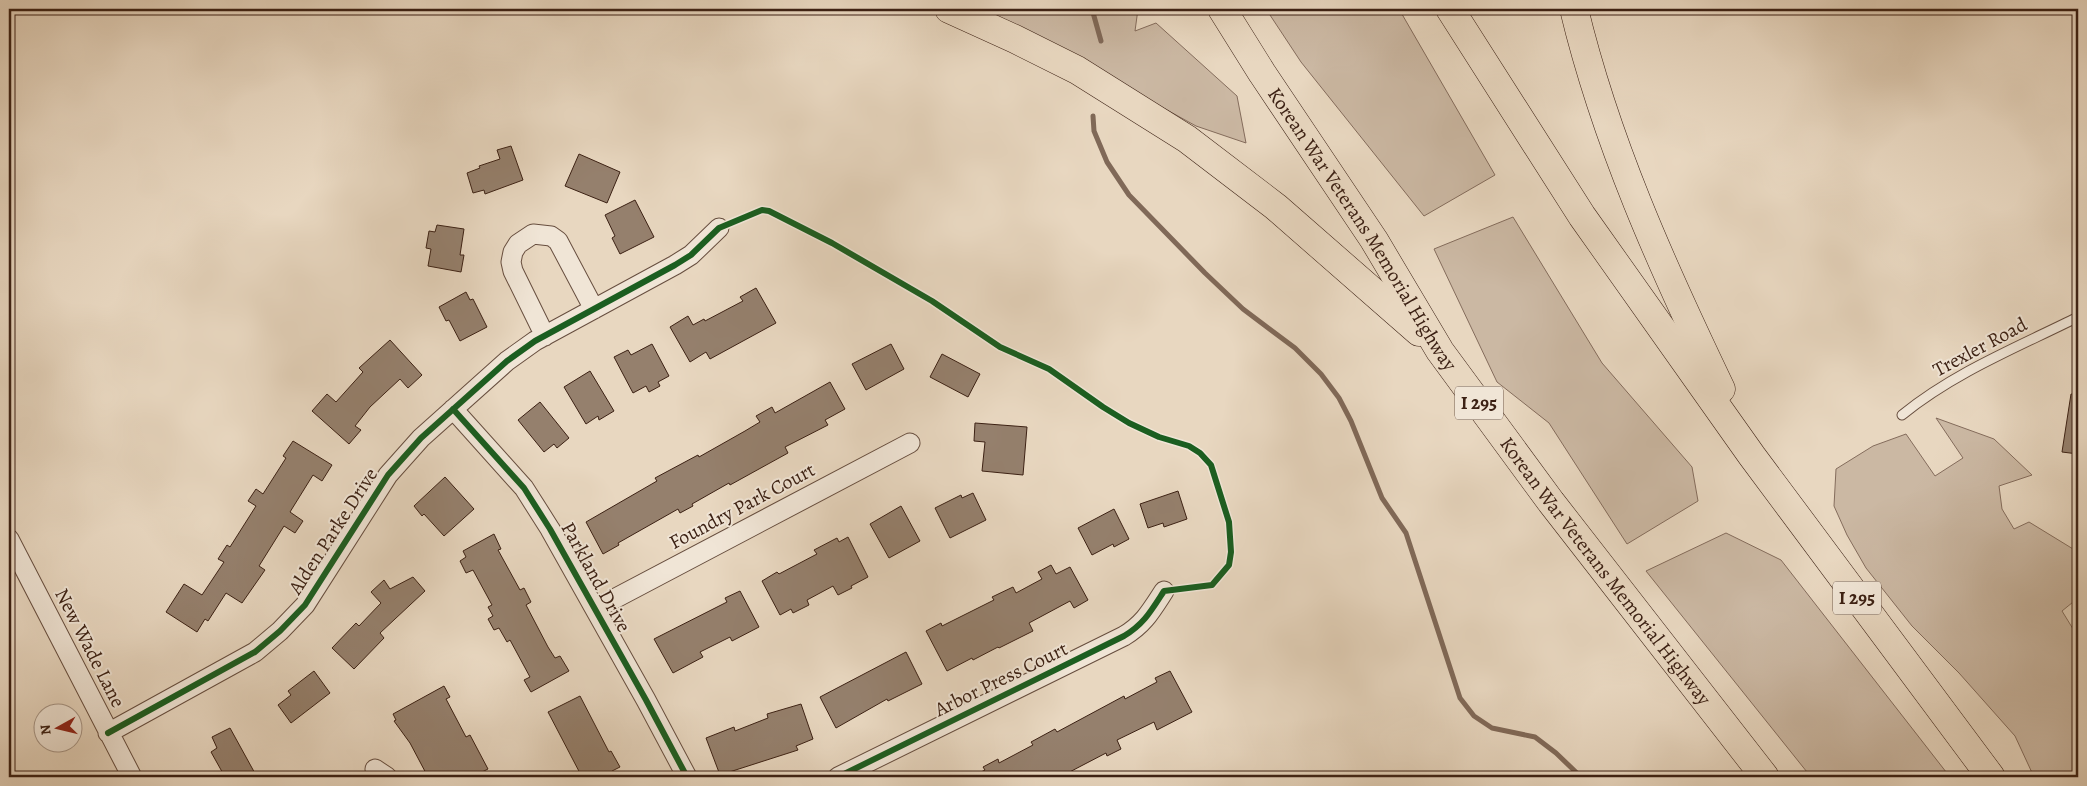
<svg xmlns="http://www.w3.org/2000/svg" width="2087" height="786" viewBox="0 0 2087 786" font-family="Alegreya,serif">
<rect width="100%" height="100%" fill="#e8d7c0"/>
<filter id="stains"><feTurbulence type="fractalNoise" baseFrequency=".004" numOctaves="4"/><feColorMatrix values="0 0 0 0 .2 0 0 0 0 .09 0 0 0 0 .02 0 0 0 .5 -.17"/></filter>
<radialGradient id="worn" r=".72"><stop offset=".6" stop-color="#630" stop-opacity="0"/><stop offset="1" stop-color="#630" stop-opacity=".3"/></radialGradient>
<!-- green -->
<path fill="#cbb8a3" stroke="#846c5c" d="M984,9h154l-3,22 21,-8 81,73 9,47 -50,-17z
M1266,9h133l96,166 -71,41 -123,-154z
M1513,217l89,146 90,104 6,34 -71,43 -78,-121 -52,-41 -63,-133z
M1936,418l58,21 38,36 -33,11 3,23 12,20 15,-7 49,30v46l-16,13 16,26v140h-44l-19,-41 -56,-63 -47,-47 -46,-58 -19,-33 -13,-29 2,-37 37,-23 33,-12 29,42 28,-18z
M1726,533l55,27 169,217h-139l-165,-206z"/>
<g fill="none" stroke-linecap="round" stroke-linejoin="round">
<!-- stream -->
<path stroke="#806958" stroke-width="5" d="M1092,9l9,32
M1093,116l1,15 13,31 22,33 76,78 38,36 52,39 26,26 18,24 12,23 31,77 24,35 54,165 14,18 18,12 43,9 21,16 25,24"/>
</g>
<!-- building -->
<path fill="#95806d" stroke="#3c2114" d="M511,146l12,34 -38,14 -1,-4 -11,3 -6,-20 13,-5 -1,-2 21,-7 -3,-9z
M579,154l41,18 -13,31 -42,-17z
M635,200l19,37 -34,17 -8,-16 3,-2 -10,-21z
M437,225l27,4 -4,26h4l-3,17 -33,-6 3,-17 -5,-1 3,-17 6,1z
M756,288l20,35 -66,36 -4,-7 -16,10 -20,-35 18,-11 5,9 11,-6 1,2 38,-20 -3,-4z
M466,292l4,8 3,-1 14,28 -27,14 -11,-21 -3,1 -7,-14z
M390,340l32,35 -14,13 -8,-9 -30,28 -15,19 6,4 -12,14 -37,-33 15,-17 9,8 27,-30 -4,-4z
M652,344l17,32 -11,6 2,4 -11,6 -3,-6 -13,7 -19,-36 14,-7 3,5z
M891,344l13,25 -38,21 -14,-26z
M942,354l38,20 -12,23 -38,-20z
M590,371l24,40 -15,9 -1,-4 -12,8 -22,-37z
M830,382l15,27 -20,11 3,5 -43,22 3,6 -58,32 -1,-2 -37,21 1,2 -13,7 -2,-4 -60,34 1,2 -16,9 -17,-32 71,-41 -2,-3 43,-23 1,2 46,-26 15,-9 -4,-6 16,-9 3,6z
M2071,394l7,1v59l-16,-2z
M540,402l29,36 -12,10 -3,-4 -10,8 -26,-32z
M975,423l52,4 -4,48 -41,-4 3,-29 -11,-1z
M293,441l39,24 -10,16 -9,-6 -23,37 13,9 -8,12 -11,-7 -25,40 6,4 -23,33 -16,-10 -18,28 -3,-2 -8,13 -31,-20 18,-28 18,11 22,-33 -6,-3 9,-14 3,2 26,-41 -8,-5 8,-12 7,5 23,-36 -3,-2z
M445,477l29,32 -30,27 -20,-22 -2,2 -8,-10z
M1178,491l9,28 -23,8 -1,-4 -15,5 -8,-24z
M973,493l13,27 -36,18 -15,-30 26,-13 1,3z
M901,506l19,35 -31,17 -19,-34z
M1114,509l15,30 -15,8 -1,-3 -21,11 -14,-27z
M494,534l7,15 -3,1 22,40 4,-2 7,14 -5,3 22,42 7,11 5,-2 9,15 -38,21 -7,-12 6,-3 -20,-37 -3,2 -8,-14 -5,2 -6,-11 5,-3 -5,-9 4,-2 -19,-35 -7,3 -6,-12 6,-4 -3,-6z
M848,537l20,40 -17,9 1,2 -14,7 -5,-9 -26,14 2,5 -16,8 -2,-4 -11,6 -18,-34 15,-9 2,2 38,-20 -3,-4 23,-12 2,4z
M1051,565l5,9 14,-7 18,33 -14,8 -4,-7 -41,22 4,8 -34,17 -1,-1 -25,13 -1,-2 -25,13 -21,-40 15,-8 1,3 52,-26 -2,-3 21,-10 3,6 26,-14 -4,-7z
M413,577l12,14 -45,42 4,5 -30,31 -22,-21 24,-25 3,3 22,-23 -10,-11 13,-12 6,9z
M740,591l19,36 -27,14 -2,-4 -30,15 3,5 -30,16 -19,-34 73,-37 -2,-4z
M906,652l16,32 -34,17 -1,-2 -51,29 -16,-31z
M314,671l16,22 -39,30 -13,-18 13,-10 -3,-4z
M1170,671l22,41 -35,18 -3,-8 -37,18 4,9 -14,7 -1,-3 -46,24h-89l14,-7 -2,-3 15,-8 1,4 34,-18 -2,-3 24,-13 2,3 67,-36 1,3 32,-17 -2,-4z
M444,686l6,11 -4,2 20,38 4,-2 18,34 -6,3 2,5h-56l-18,-34 -16,-22 2,-1 -3,-6z
M580,696l29,56 2,-1 9,16 -8,4 4,6h-34l-34,-65z
M801,704l12,35 -17,7 2,4 -78,25 -14,-37 28,-11 1,4 33,-13 -1,-4z
M230,728l27,49h-32l-14,-25 6,-4 -5,-11z"/>
<g fill="none" stroke-linecap="round" stroke-linejoin="round">
<!-- service casing -->
<g stroke="#674e3f" stroke-width="11">
<path id="service" d="M1902,415c53,-43 116,-68 176,-98"/>
</g>
<!-- minor casing -->
<g stroke="#674e3f" stroke-width="21">
<path id="minor" d="M545,336l-32,-65 -2,-9 2,-10 5,-8 15,-10 18,2 7,5 36,68
M453,409l71,79 26,41 96,171 41,77
M9,539l123,238
M595,609l315,-166
M108,733l147,-81 25,-21 25,-26 83,-130 33,-37 86,-77 28,-20 140,-76 16,-10 28,-27
M375,769l12,8
M838,777l286,-141c20,-12 27,-25 40,-45"/>
</g>
<!-- motorway casing -->
<g stroke="#3c2114" stroke-width="29">
<g id="motorway">
<path d="M949,9l66,30 62,31 110,69 89,68 143,125"/>
<path id="s1" d="M1222,9l40,64 112,167 66,111 111,151 214,275"/>
<path d="M1450,9l132,207 170,240 239,321"/>
<path d="M1574,9c32,133 88,257 147,380"/>
</g>
</g>
<!-- service -->
<use href="#service" stroke="#f0e5d6" stroke-width="9"/>
<!-- minor -->
<use href="#minor" stroke="#f0e5d6" stroke-width="19"/>
<!-- motorway -->
<use href="#motorway" stroke="#e8d7c0" stroke-width="28"/>
<!-- cycleway casing -->
<g stroke="#f0e5d6" stroke-width="9">
<path id="cycleway" d="M453,409l71,79 26,41 96,171 41,77
M108,733l147,-81 25,-21 25,-26 83,-130 33,-37 86,-77 28,-20 140,-76 16,-10 28,-27 43,-18 7,1 63,32 100,58 68,46 49,22 54,38 26,16 30,14 30,9 11,7 11,12 18,57 2,30 -2,13 -17,20 -48,6c-13,20 -20,33 -40,45l-286,141"/>
</g>
<!-- cycleway -->
<use href="#cycleway" stroke="#1b5e20" stroke-width="6"/>
</g>
<g text-anchor="middle" dominant-baseline="central" stroke-width="4" stroke-linejoin="round" paint-order="stroke">
<!-- shield labels -->
<g fill="#f0e5d6" stroke="#725c4e" stroke-width="1">
<rect x="1455" y="386.5" width="48" height="33" rx="4"/>
<rect x="1833" y="581.5" width="48" height="33" rx="4"/>
</g>
<g font-size="19" font-weight="bold" fill="#3c2114">
<text x="1479" y="403">I 295</text>
<text x="1857" y="598">I 295</text>
</g>
<!-- street labels -->
<g font-size="20" fill="#3c2114" stroke="#f0e5d6">
<text stroke="none"><textPath href="#s1" startOffset="261">Korean War Veterans Memorial Highway</textPath></text>
<text transform="translate(1980 347) rotate(-28)">Trexler Road</text>
<text transform="translate(742 506) rotate(-28)">Foundry Park Court</text>
<text transform="translate(333 531) rotate(-57)">Alden Parke Drive</text>
<text stroke="none"><textPath href="#s1" startOffset="681">Korean War Veterans Memorial Highway</textPath></text>
<text transform="translate(596 577) rotate(61)">Parkland Drive</text>
<text transform="translate(90 648) rotate(63)">New Wade Lane</text>
<text transform="translate(1001 679) rotate(-26)">Arbor Press Court</text>
</g>
</g>
<!-- margin -->
<rect width="2087" height="786" fill="none" stroke="#e8d7c0" stroke-width="30"/>
<rect x="10" y="10" width="2067" height="766" fill="none" stroke="#3c2114" stroke-width="2.5"/>
<rect x="15" y="15" width="2057" height="756" fill="none" stroke="#3c2114"/>
<!-- north arrow -->
<g transform="translate(58 728) rotate(262)"><circle r="24" fill="#f0e5d6" stroke="#a89788"/>
<path d="M0-4L9 19L0 12L-9 19Z" fill="#8f2418"/>
<text y="-8" font-size="14" font-weight="bold" text-anchor="middle" fill="#3c2114">N</text>
</g>
<rect width="100%" height="100%" filter="url(#stains)"/>
<rect width="100%" height="100%" fill="url(#worn)"/>
</svg>
